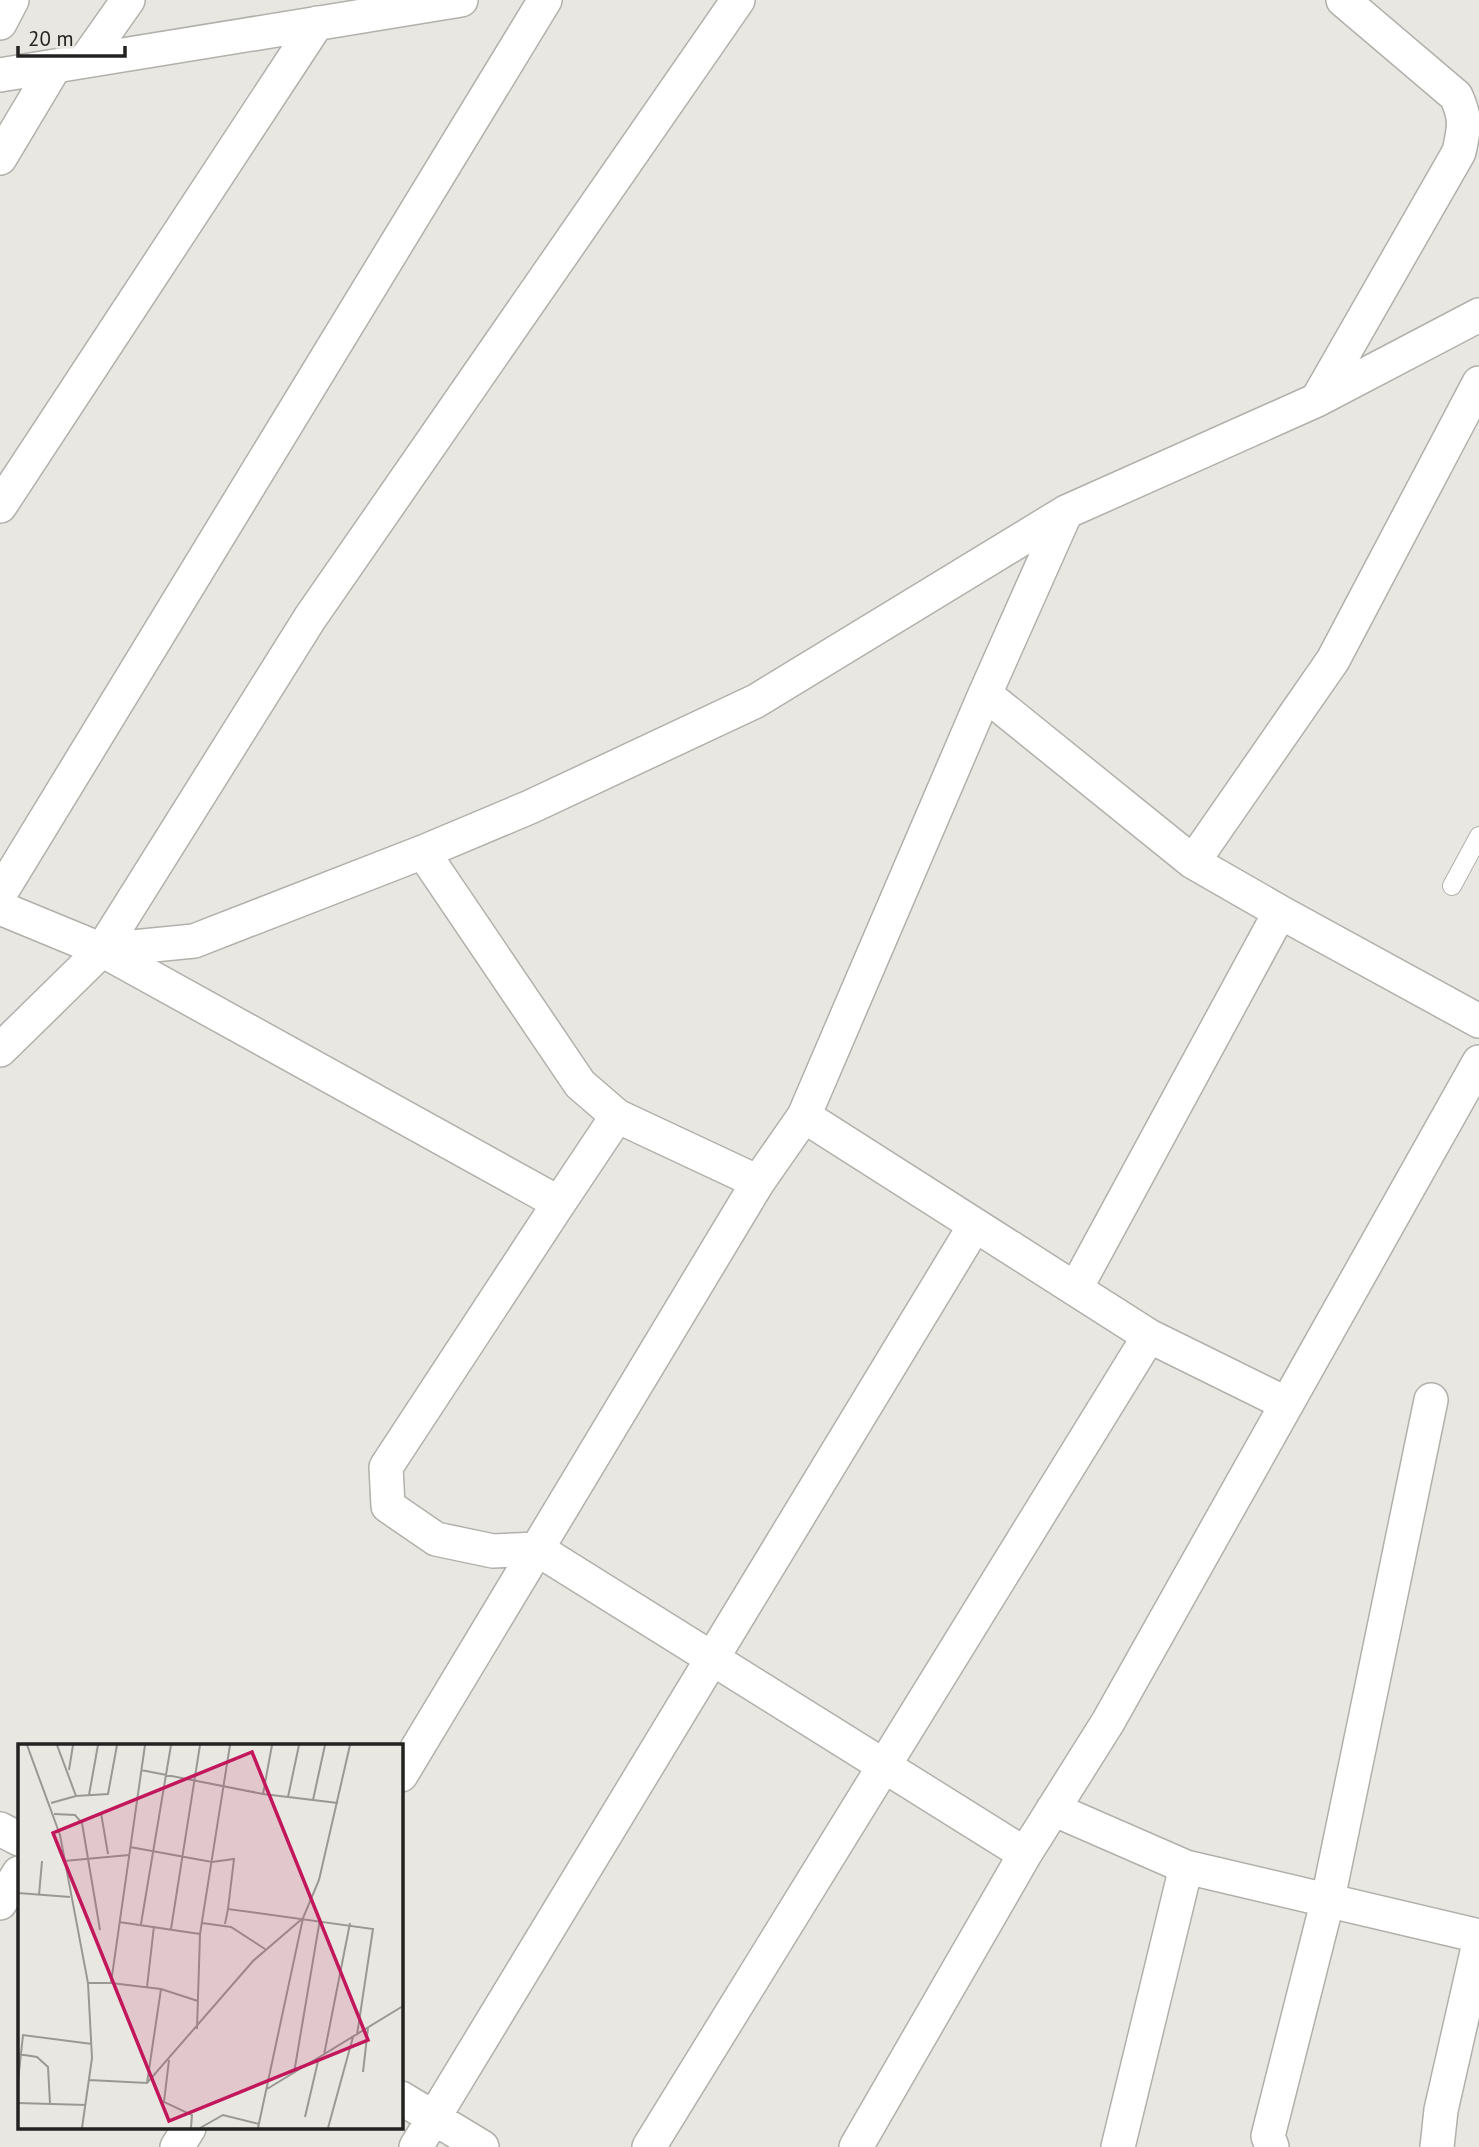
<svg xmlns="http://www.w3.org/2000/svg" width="1479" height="2147" viewBox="0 0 1479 2147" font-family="'PT Sans',sans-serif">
<rect width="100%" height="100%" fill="#e8e7e1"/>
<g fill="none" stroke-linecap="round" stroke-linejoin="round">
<!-- lane casing -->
<g stroke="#b1b0aa" stroke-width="20">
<path id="lane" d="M1452,886l27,-50"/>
</g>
<!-- street casing -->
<g stroke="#b1b0aa" stroke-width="36">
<path id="street" d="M0,23l12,-23
M85,61l43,-61
M0,75l461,-75
M0,158l55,-92
M1317,400l142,-248c5,-24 8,-32 -3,-56l-113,-96
M0,506l317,-483
M985,694l208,168 87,50 199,109
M423,852l157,232 37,32 141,66
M1193,862l140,-202 146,-277
M0,894l545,-894
M0,908l102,42 457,253 58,-87
M102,950l92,-9 229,-89 107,-45 226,-106 310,-189 251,-112 162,-85
M0,1050l102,-100 208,-332 428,-618
M804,1116l345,220 138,68
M559,1203l-173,264 2,39 48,33 57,12 44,-2 488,305
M1076,1288l204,-376
M401,1775l357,-593 46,-66 181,-422 81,-182
M1053,1809l133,58 293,69
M0,1829l19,10
M0,1903l19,-30
M401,2098l81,49
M177,2147l12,-19
M416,2147l559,-922
M649,2147l500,-811
M856,2147l169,-293 83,-132 371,-660
M1118,2147l68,-280
M1272,2147l-4,-11 60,-237 103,-499
M1437,2147l4,-37 38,-167"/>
</g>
<!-- lane -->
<use href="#lane" stroke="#fff" stroke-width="18"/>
<!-- street -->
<use href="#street" stroke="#fff" stroke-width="33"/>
</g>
<!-- overview -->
<g transform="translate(18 1744)">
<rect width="385" height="385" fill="#e8e7e1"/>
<path fill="none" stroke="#999894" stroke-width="2" d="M9,1l33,90 28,148 4,75 -10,70M39,1l19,51 32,-2 9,-49M51,26l4,-25M123,26l122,24 75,9M245,50l9,-49M71,51l9,-50M270,53l11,-52M295,56l12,-55M33,59l25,-7M83,69l7,41M36,70l21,1 7,8 18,107M112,103l82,15 22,-3 -6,50M46,117l65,-6M0,149l52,4M21,151l3,-34M101,178l81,12M184,179l29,4 34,22M123,180l30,-179M207,180l3,-15 145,20 -16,106M153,185l29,-184M70,239h23l34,-238M93,239l50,6 37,12M129,243l7,-61M179,285l3,-95 30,-189M0,310l19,3 11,10 2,37M306,311l26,-132M151,316l-5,42 28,13 -1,13M345,328l5,-44M276,329l26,-154M71,336l58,3 106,-122 50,-43M0,337l5,-46 69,9M129,339l14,-94M249,345l136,-83M0,359l68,2M287,373l14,-60M182,384l23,-13 36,9M240,384l45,-210 16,-38 31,-135M310,384l25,-91"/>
<path fill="#c2185b" fill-opacity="0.15" stroke="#c2185b" stroke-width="3.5" d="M234,8l116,288 -199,81 -116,-288z"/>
<rect width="385" height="385" fill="none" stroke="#222220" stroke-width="3.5"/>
</g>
<!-- scale -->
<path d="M18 46v10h107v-10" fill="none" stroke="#222220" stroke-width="3.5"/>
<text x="28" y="46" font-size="21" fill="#222220" stroke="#e8e7e1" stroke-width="5" paint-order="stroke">20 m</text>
</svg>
